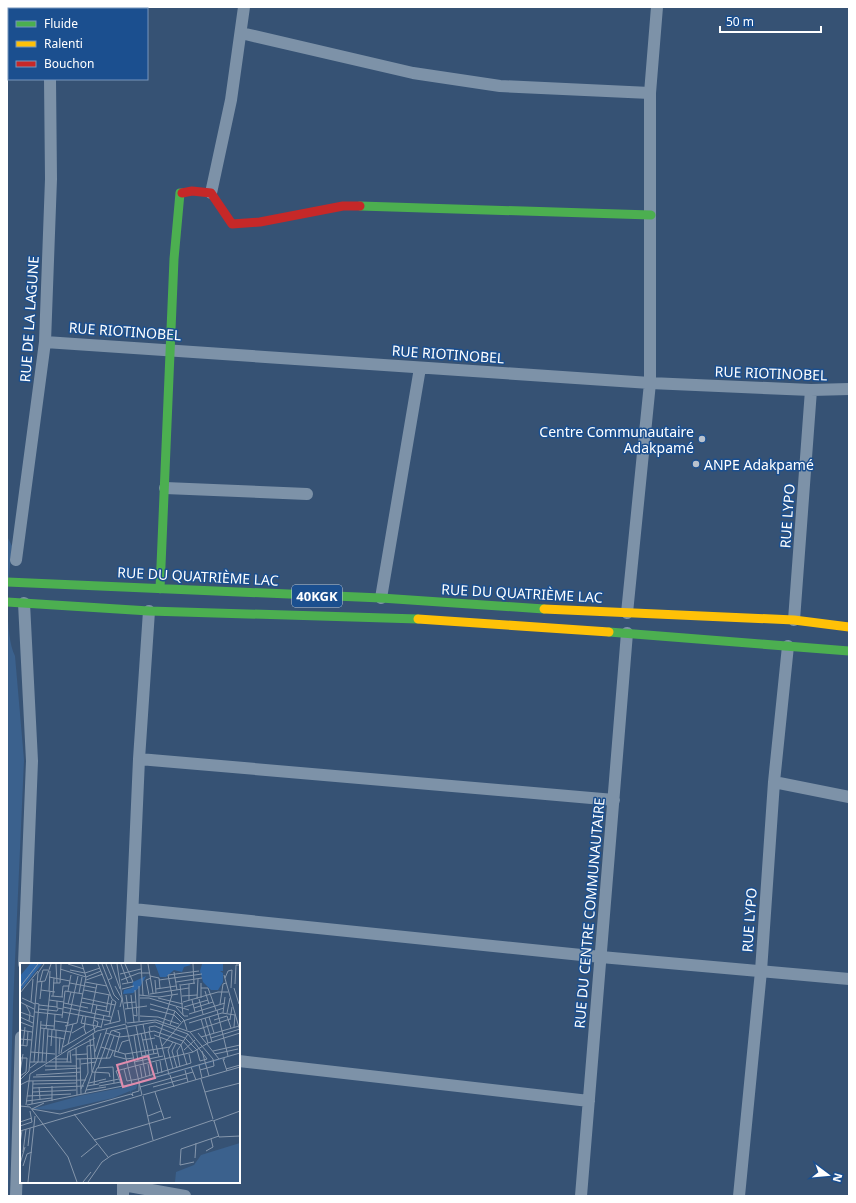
<svg xmlns="http://www.w3.org/2000/svg" width="856" height="1203" viewBox="0 0 856 1203" font-family="'Noto Sans',sans-serif">
<rect width="100%" height="100%" fill="#365274"/>
<!-- water -->
<path fill="#3b618d" d="M7,536l5,10c-3,28 -9,85 3,110l9,104 -11,245 -5,191z"/>
<g fill="none" stroke-linecap="round" stroke-linejoin="round">
<!-- street -->
<path stroke="#7d92a8" stroke-width="12" d="M50,7v2
M241,33l172,40 87,13 150,7
M211,193l20,-93 13,-93
M45,342l605,41 161,7 38,-1
M165,488l142,6
M16,560l29,-218 6,-163 -1,-100
M381,598l39,-230
M627,613l23,-230v-290l7,-86
M794,620l17,-230
M139,759l475,41
M774,782l75,15
M133,909l468,48 248,22
M24,964l8,-203 -8,-158
M130,964l9,-205 10,-148
M239,1061l350,40
M123,1182v14
M123,1185l62,11
M16,1196l5,-159
M581,1196l46,-563
M739,1196l22,-225 13,-189 14,-136"/>
<!-- fast -->
<path stroke="#4caf50" stroke-width="9" d="M360,206l291,9
M7,582l374,16 163,11
M160,589l14,-330 6,-66h2
M7,602l142,9 269,8
M609,632l240,19"/>
<!-- slow -->
<path stroke="#ffc107" stroke-width="9" d="M544,609l250,11 55,7
M418,619l191,13"/>
<!-- jam -->
<path stroke="#c62828" stroke-width="9" d="M182,193l10,-2 19,2 21,31 28,-2 83,-16h17"/>
</g>
<!-- markers -->
<g fill="#b9c2ce" stroke="#1b4f8f" stroke-width="1.5">
<circle cx="702" cy="439" r="4"/>
<circle cx="696" cy="464" r="4"/>
</g>
<g text-anchor="middle" dominant-baseline="central" stroke-width="3" stroke-linejoin="round" paint-order="stroke">
<!-- shield labels -->
<rect fill="#1b4f8f" stroke="#bbcadd" stroke-width="1" x="292" y="585" width="50" height="22" rx="3"/>
<g font-size="13" font-weight="bold" fill="#fff">
<text x="317" y="596">40KGK</text>
</g>
<!-- street labels -->
<g font-size="14" fill="#fff" stroke="#1b4f8f">
<text transform="translate(29 319) rotate(-86)">RUE DE LA LAGUNE</text>
<text transform="translate(125 331) rotate(4)">RUE RIOTINOBEL</text>
<text transform="translate(448 354) rotate(4)">RUE RIOTINOBEL</text>
<text transform="translate(771 373) rotate(2)">RUE RIOTINOBEL</text>
<text transform="translate(787 516) rotate(-86)">RUE LYPO</text>
<text transform="translate(198 576) rotate(3)">RUE DU QUATRIÈME LAC</text>
<text transform="translate(522 593) rotate(3)">RUE DU QUATRIÈME LAC</text>
<text transform="translate(589 913) rotate(-85)">RUE DU CENTRE COMMUNAUTAIRE</text>
<text transform="translate(749 920) rotate(-86)">RUE LYPO</text>
</g>
<!-- poi labels -->
<g font-size="14" fill="#fff" stroke="#1b4f8f" text-anchor="end">
<text x="694" y="431">Centre Communautaire<tspan x="694" dy="16">Adakpamé</tspan></text>
<text x="704" y="464" text-anchor="start">ANPE Adakpamé</text>
</g>
</g>
<!-- overview -->
<g transform="translate(20 963)">
<rect width="220" height="220" fill="#365274"/>
<path d="M10,1h12l-22,27v-15zM135,1h34l2,1 -7,2 -2,5 -8,-2 -8,7h-6zM182,1h21v7h-3l3,2v9l-5,8h-7l-8,-8 -3,-11zM126,13l-6,11 -7,6 -10,1 1,-4 8,-2 1,-6z" fill="#2f66a5"/>
<path d="M220,90l-27,9 -75,21 -2,6 -5,2 1,5 -2,-5 -17,7 -52,12 -29,-1 47,-13 57,-11 2,-2 5,-2zM220,180v39h-65l1,-10 18,-7 7,-10z" fill="#3b618d"/>
<path fill="none" stroke="#8697ac" stroke-width="1" d="M36,1l1,19M48,1l16,5M78,1l14,35 4,3 -6,21M82,1l12,31 5,5M86,1l6,14 -4,2M91,1l9,25M97,1l9,59M101,1l7,19M121,1l2,31M128,1l5,29M173,1l1,20M40,6l26,8M50,7l15,3 15,-5M154,9l3,18M100,11l21,-5M204,12l16,56M130,13l9,2 1,10M29,14l21,4M66,14l15,-6M205,15l3,-7 4,-1 -1,18M66,17l17,-6M101,17l18,-7h11M135,17l1,13M139,17l43,-6M20,18l3,-11h5M17,19l8,-1 6,-17M65,19l22,4M156,19l26,-4M33,20h7l1,-19M50,20l26,5M102,21l11,-2 -8,-18M160,21l3,31M215,21l1,-19h3M161,22l14,-2M95,23l7,13 -2,8M119,23v35M0,24l18,-23M181,25h7l8,22M214,25l5,16M102,26l12,-3M136,26l20,-3M21,27l14,2M64,27l26,5M29,28l1,-20M48,28l3,-16M185,28l4,13M0,30l18,-22M59,30l3,-16M130,31l39,-6M106,32l2,14M111,32l3,28M119,32l20,2 19,-3M129,32l-3,-15 5,-2M31,33l12,1M33,33l1,-18M162,33l15,-1M42,34l1,-11h6M2,35l13,6M62,35l33,7M120,35h9l40,12M138,35l25,6M181,35v-15M20,36l2,-18M177,36l1,-20M179,36l4,15M29,37l15,2M169,37v-16M172,37l3,12M37,38v7l6,1M0,39l14,7M11,39l2,-23M61,39l26,5M163,39l35,-10h10M44,40l24,5M104,40l12,-1M48,41l3,-12M130,41l25,7 9,9 3,10M200,41l3,-20 3,-1M6,42l4,8 -1,8M19,42l18,2M43,44l48,10M156,44l8,9h4M164,44l24,-7M174,45l19,-6M19,46l18,2 1,-2M76,46l14,3M105,46l22,-3M130,46l24,6 7,7M197,47l11,46M86,48l3,-16M0,49l14,5M15,49l27,3M43,49l48,9M71,50l6,-29M203,50l2,-16M207,50l3,-15M169,51l36,-11M113,52l4,1 -2,-26M63,53l-2,7 20,4M89,53l3,-16M120,53l18,1 21,7M0,54l13,6M189,54l5,16M42,55l3,-27 18,3M185,55l7,24M181,56l7,24M194,57l13,-4 4,12M210,57l2,-13M35,58l14,2M0,59l13,5M107,60l29,-3 34,12 23,27 1,7 -14,4M169,60l33,-10 13,2M123,61l10,51M21,62l13,1M84,62l16,-4 -2,-11M106,62l16,70M150,62l5,-14M45,63l12,-3 9,-46 -4,-13M116,63l10,51M107,64l28,-5 33,12 19,25 -7,2 -3,-11 -12,-12 -30,-12 -6,1 1,4M214,64l1,-12M21,65l30,4M81,65l3,-13M26,66l4,-38M0,67l12,2M34,67l1,-16M94,68l6,2 -6,23M129,68l5,23M75,69l-2,-7 4,-20M170,69l40,-13M52,70l12,-7M73,70l2,25M86,70l13,4 9,-1M121,70l5,22M178,70l21,26M66,71l-2,-6 2,-12M114,72l4,26M134,72l27,10 6,20M28,73l17,3M109,73l25,-5 29,10 10,11M139,74l13,-42 -4,-20 31,-4M181,74l38,-11M140,75l9,37M191,75l29,-9M0,76l12,1M70,76l2,33 17,1 1,4M123,77l12,-2M156,80l-4,8 5,17M48,81l5,-20M0,82l7,1 1,-15M3,82l2,-18M136,82l3,12M31,83l1,-16M142,83l21,-25 41,-13M43,84l34,-20 1,-5 -4,-2M81,84l24,7 45,-7M56,85l1,47M164,87l11,-10M50,88l1,12M182,88l7,25M193,88l27,-6M11,89l24,2M75,89l6,-19M98,89l4,-10 7,-2M41,90l17,-77M39,91l1,-17M105,91l7,30M195,91l23,-5M52,92l15,-1M94,93l12,3 7,-1M122,93l16,-3M0,95h7l-1,14 -6,4M35,96h13M56,96l34,-1 3,-7M60,96l1,35M86,96l8,-23M205,96h-2l4,12M140,98l2,12M10,99h15M14,99l5,-58 -4,-1M22,99l2,-33M29,99h22M47,99l1,-10 27,-14M114,99l29,-6M136,99l2,12M26,100l2,-34M61,101l15,-2M128,101l2,12M179,102l3,13M25,103h31M115,103l58,-14 15,-9 32,-10M120,103l2,12M160,104l-3,-16 11,-17M171,104l5,13M10,105l8,-6 3,-41M78,105l13,-37 15,-3M36,106v-39M104,106l3,12 11,-2M153,106l-5,-19 5,-8M206,106l14,-4M25,107l36,-2M165,107l3,12M0,109l3,-18M75,110l2,-5 16,-1 1,16M16,112l45,-3M150,112l4,12M13,114l43,-1M118,116l53,-16 -2,-9M181,116l12,40M0,117l9,-9 9,-98 6,-9M119,119l101,-29M69,120l17,-4M79,120l20,-4M13,121l43,-1M0,122l8,-4 58,-1M74,122l1,-12M32,123v15M67,123l12,-2M79,123l22,-4M102,123l-6,-15 19,-5M19,124l1,12M120,124l53,-15M133,124l34,-9M13,125l51,-2M61,126l7,-16 -1,-27 7,-1M66,127l20,-3M12,129l44,-2M135,129l9,27M185,129l35,-9M65,130l22,-64M123,132l97,-28M7,133l44,-2M123,133l10,44M6,138l26,-3M24,140l-12,6 28,5 71,-20 2,2 -1,-3 7,-2v-8M12,141l1,-23M6,142l4,-31 67,-43 29,-7M7,142l111,-22M0,143l10,1 38,50 9,25M54,151l34,43M128,153l13,-5M193,158l27,-10M194,158l5,16 21,-1M0,159l12,-4M0,163l12,-4 -2,-11M0,168l122,-36M74,177l77,-23M0,181l2,-14M8,183l2,-18M186,188l7,-4 -2,-8M3,189l3,-23M61,194l16,-13M175,195l1,-15M174,199l-14,3 1,-16 38,-13M0,201l5,-17M3,203l4,-12 5,-2M8,219l7,-66M63,219l8,-10M68,219l14,-20 10,-7 101,-35"/>
<path fill="#e08cad" fill-opacity="0.15" stroke="#e08cad" stroke-width="2" d="M128,93l7,22 -32,9 -6,-22z"/>
<rect width="220" height="220" fill="none" stroke="#fff" stroke-width="2"/>
</g>
<!-- border -->
<rect width="856" height="1203" fill="none" stroke="#ffffff" stroke-width="16"/>
<!-- legend -->
<rect x="8" y="8" width="140" height="72" fill="#1b4f8f" stroke="#7695bc"/>
<rect x="16" y="21" width="20" height="6" fill="#4caf50" stroke="#7695bc"/>
<text x="44" y="28" font-size="12" fill="#ffffff">Fluide</text>
<rect x="16" y="41" width="20" height="6" fill="#ffc107" stroke="#7695bc"/>
<text x="44" y="48" font-size="12" fill="#ffffff">Ralenti</text>
<rect x="16" y="61" width="20" height="6" fill="#c62828" stroke="#7695bc"/>
<text x="44" y="68" font-size="12" fill="#ffffff">Bouchon</text>
<!-- north arrow -->
<g transform="translate(828 1175) rotate(106)" stroke="#1b4f8f" stroke-width="3" paint-order="stroke">
<path d="M0-3L7 15L0 10L-7 15Z" fill="#ffffff"/>
<text y="-6" font-size="11" font-weight="bold" text-anchor="middle" fill="#ffffff">N</text>
</g>
<!-- scale -->
<path d="M720 26v6h101v-6" fill="none" stroke="#ffffff" stroke-width="2"/>
<text x="726" y="26" font-size="12" fill="#ffffff" stroke="#1b4f8f" stroke-width="3" paint-order="stroke">50 m</text>
</svg>
